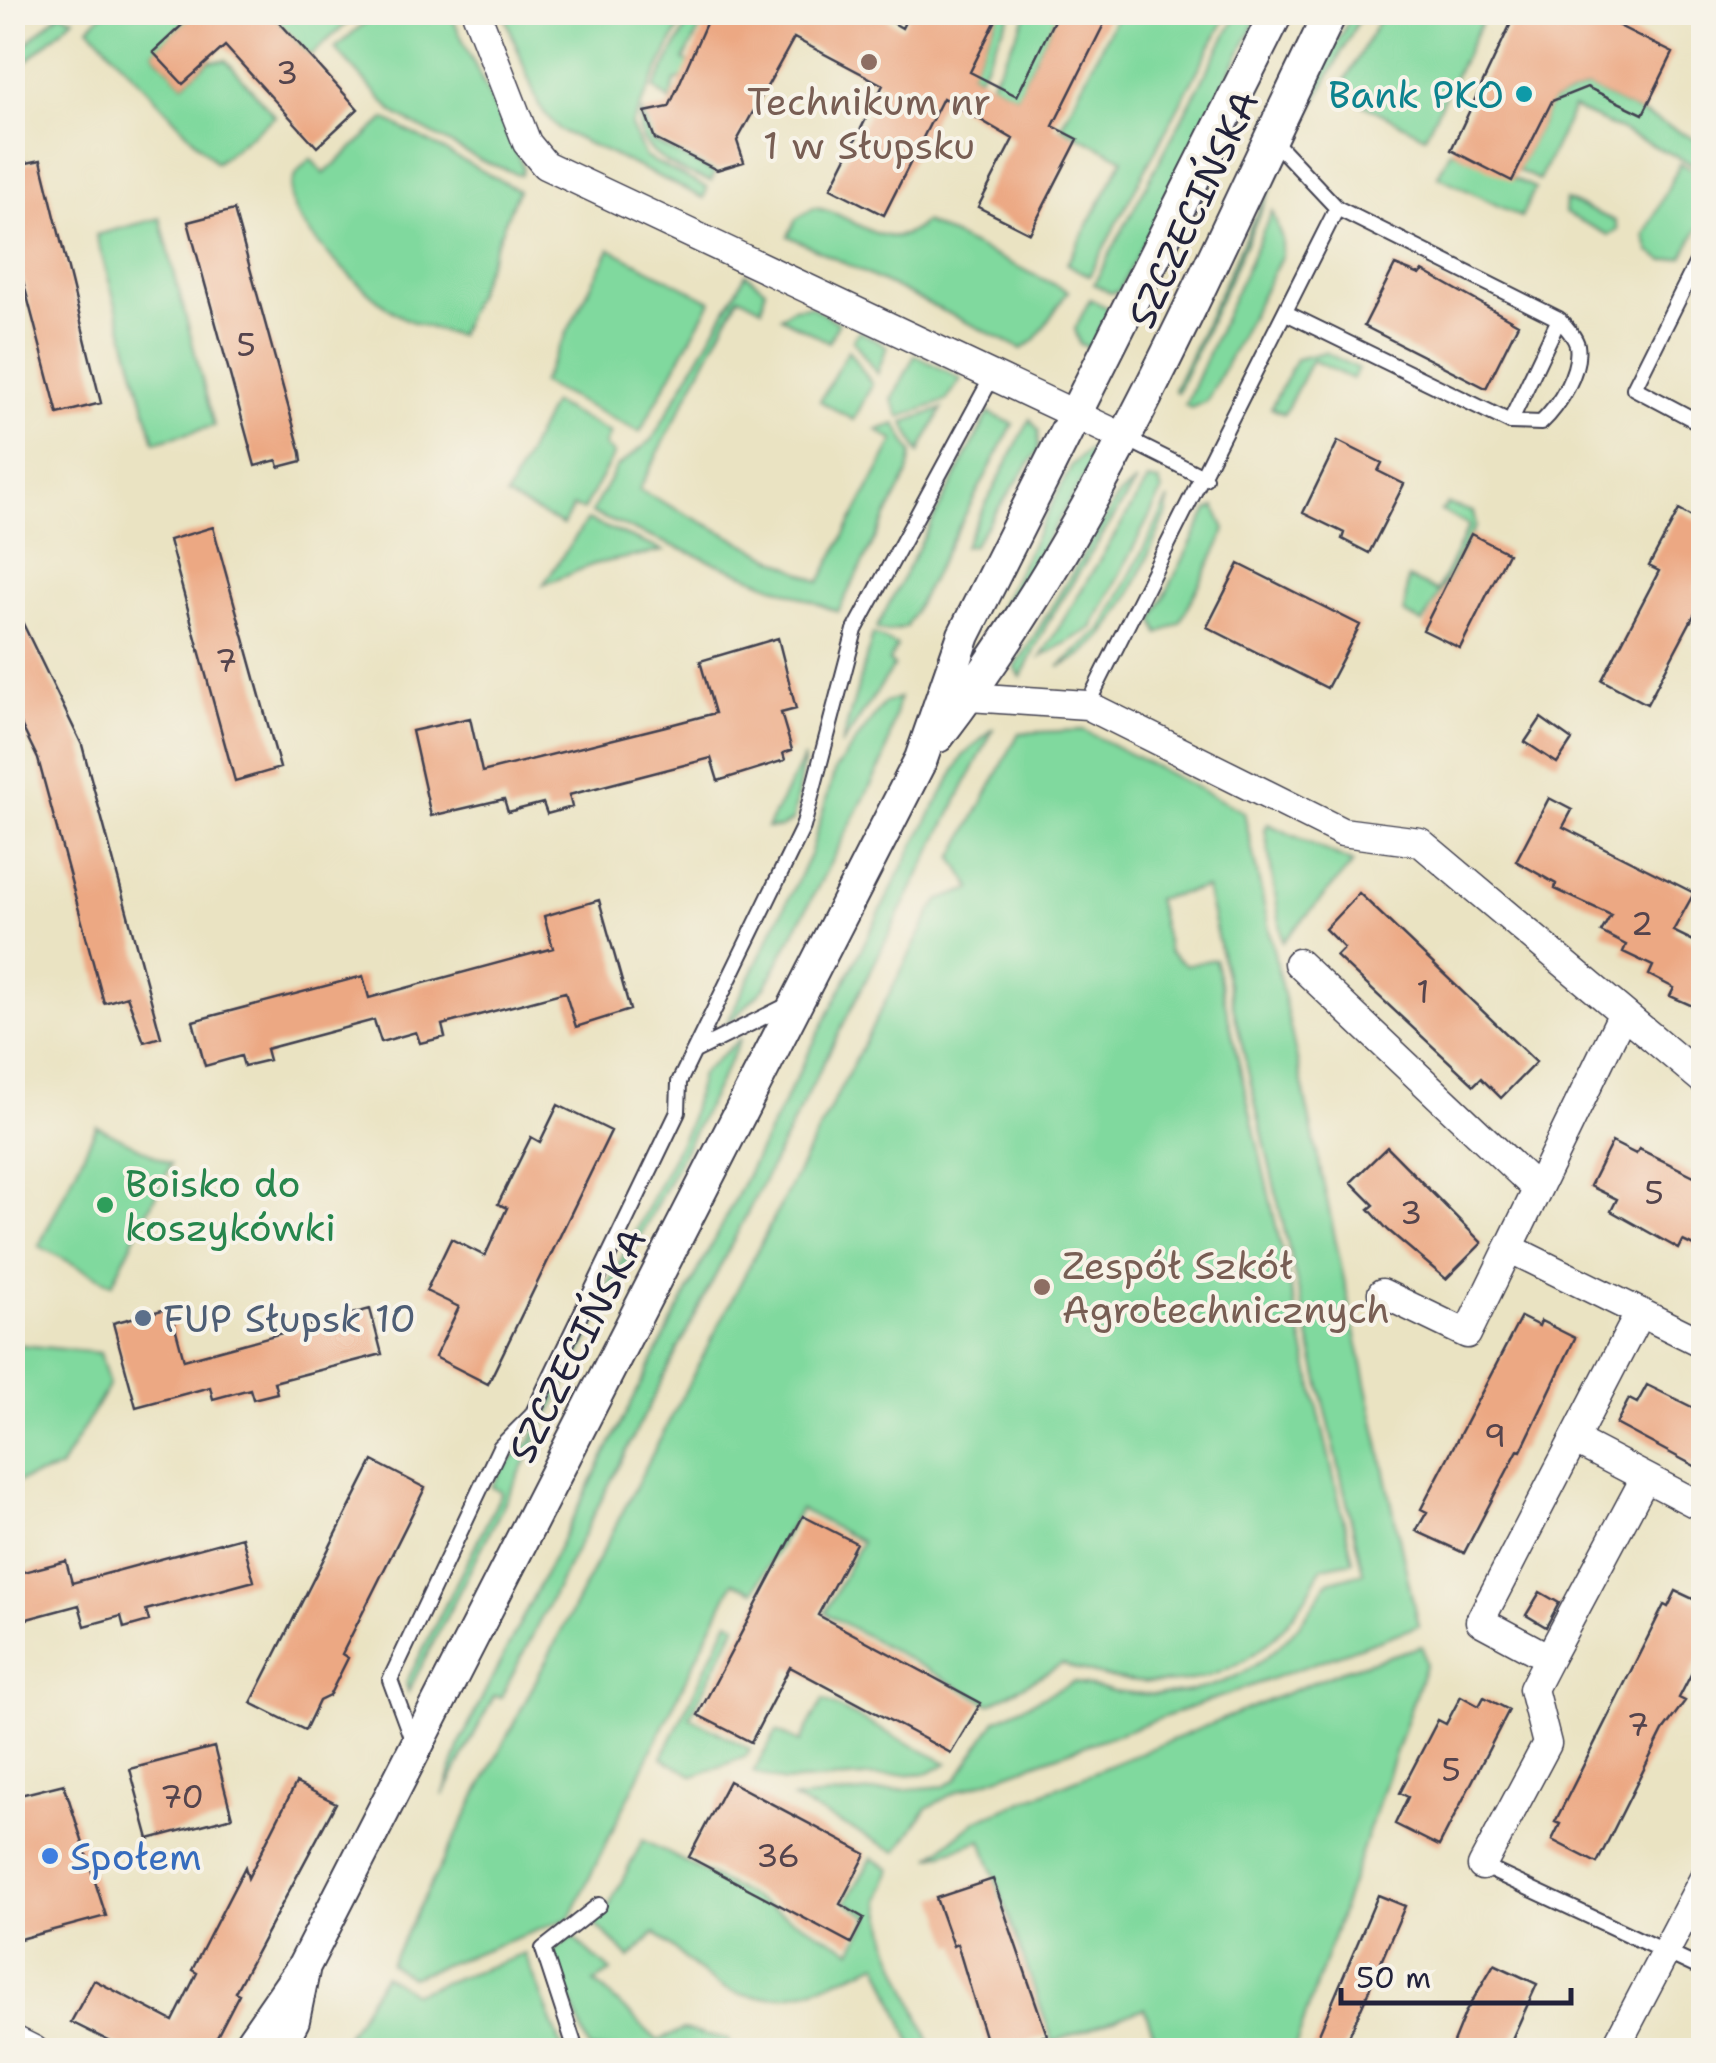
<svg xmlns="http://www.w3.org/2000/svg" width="1716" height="2063" viewBox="0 0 1716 2063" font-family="'Shantell Sans',sans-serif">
<rect width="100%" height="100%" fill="#f7f3e8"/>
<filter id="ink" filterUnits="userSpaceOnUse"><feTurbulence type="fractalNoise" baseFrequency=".01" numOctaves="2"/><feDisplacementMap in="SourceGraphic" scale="20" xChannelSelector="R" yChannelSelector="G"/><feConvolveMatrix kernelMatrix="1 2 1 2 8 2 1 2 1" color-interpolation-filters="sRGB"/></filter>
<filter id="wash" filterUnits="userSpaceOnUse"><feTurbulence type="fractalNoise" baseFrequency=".0048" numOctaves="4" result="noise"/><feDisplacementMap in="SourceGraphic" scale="40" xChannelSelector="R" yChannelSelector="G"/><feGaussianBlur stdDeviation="2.25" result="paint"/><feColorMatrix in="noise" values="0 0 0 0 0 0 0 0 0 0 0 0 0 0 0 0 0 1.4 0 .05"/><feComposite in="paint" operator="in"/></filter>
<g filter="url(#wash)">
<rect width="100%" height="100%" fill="#eae3c2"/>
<!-- green -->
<path fill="#80d99e" stroke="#517e6c" stroke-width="2.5" d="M352,12l3,4 -45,40 -40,-43z
M60,13l14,5 -61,56v-18z
M103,13h93l-43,39 30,32 26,-23 17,-1 49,56 -59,47 -127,-136z
M376,13h74l73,154 -2,8 -41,-15 -85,-46 -60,-66z
M504,13h182l-55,113 14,31 62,31 -3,10 -145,-68 -20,-24z
M694,13h14l-24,47 20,10 -29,11 -5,20 -16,-13z
M1000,13h11l-32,63 -9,-4z
M1028,13h30l-41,83 -26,-13z
M1118,13h110l-139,263 -22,-12 56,-105 -62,-32z
M1238,13h22l-141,278 -8,2 -17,-9z
M1352,13h10l-55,105 4,-24z
M1383,13h103l-61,123 -78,-40 -3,-13z
M1587,87l116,56v26l-130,-61 -34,72 -22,-10 35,-69z
M642,112l10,29 63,32 -4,8c-30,-8 -84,-31 -69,-69z
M385,119l133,71 -60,146c-19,-6 -40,-10 -58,-20 -27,-16 -106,-87 -109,-118 -2,-18 7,-28 20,-39l13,15z
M1451,150l84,38 -14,29 -83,-41z
M1680,163l23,12v45l-20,37 -19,4 -14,-9 -5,-17z
M1278,174l-101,218 -3,-2 100,-214z
M1566,200l49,21 3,9 -9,5 -44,-22z
M814,208c40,4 72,52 110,14l144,69 -33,49 -13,9 -234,-113 8,-17z
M1272,211l10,28v16l-75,146 -16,7 -6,-3z
M160,218l54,208 -59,16 -59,-207z
M610,249l101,52 -71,131 -99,-49z
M746,274l19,15 -3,19 -23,-12 -100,194 181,92 74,-141 -17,-11 19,-6 16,29 -4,21 -70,138 -247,-99 26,-46 35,-27z
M1090,299l20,10 -19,39 -11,-4 -5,-15z
M810,306l28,17 -9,19 -48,-25 11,-9z
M859,331l28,15 -10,28 -24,-34z
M848,350l24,34 -18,36 -34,-19z
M1325,352l33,17 -6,10 -40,-19 -28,54 -13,-6 25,-49z
M915,355l46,24 -15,22 -46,16 -8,-17z
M552,403l58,30 -6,13 10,8 -31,56 -10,-3 -10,18 -57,-28z
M942,409l-23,44 -15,-31z
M989,413l24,11 -107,203 -18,5 -12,-3z
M1030,419l9,12 -1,20 -65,94 -9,1z
M1087,451h8l2,5 -135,225 110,-216z
M1148,480l11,2 3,10 -70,136 -51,29z
M1136,482l-87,138 -28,57 -6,-9 104,-173z
M1169,499l-2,15c-27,55 -47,129 -108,153l44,-39z
M1448,504l25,8 3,13 -53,98 -19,-10 4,-35 29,13 32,-66 -28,-14z
M1215,507l10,22 -4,13 -41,80 -21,12 -5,-14 4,-11 50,-99z
M587,520l72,29 4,2 -69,13 -51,21z
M873,634l24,12 -8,16 5,4 -53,80z
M899,698l-15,62 -118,226 -41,41 85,-172 25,-85 49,-67z
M994,728l-493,969 -7,-1 -51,100 18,-54 24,-50 427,-843 51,-93z
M1083,730l161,82 174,814 -460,165 -31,17 -30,44 -104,-53 152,-13 12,-7 39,-59 77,-38c111,31 197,5 254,-100l36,-10 -157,-684 -50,11 13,53 16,13 30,-6 138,602 -31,6c-55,116 -146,138 -260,97l-72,40 -165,-91 36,-71 -61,-33 -46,82 -21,-9 -163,336 -159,59 -21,-13 543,-1055 7,-9 32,-11 -19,-31 66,-125z
M804,757l-11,63 -13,8h-13z
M1268,824l85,39 -70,79 -18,-113z
M741,1038l-3,7 -330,647 -2,-9 96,-191 -10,-5 10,-18 28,-27 158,-316 13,-52z
M97,1126l74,38 -59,120 -73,-38z
M13,1344l87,9 9,32 -49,83 -47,15z
M729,1620l8,4 -47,93 60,32 -5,8 -51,19 -32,-18z
M1422,1646l4,17 -132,387h-134l-16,-42 -91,34 -71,-202 -51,17 46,-37 363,-149z
M823,1700l124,63 -18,10 -146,9 -30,-10 24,-41 23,11z
M643,1840l209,110 18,-33 -24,-15 26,-44 19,11 -11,31 10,46 43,104h-19l-35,-87c-50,20 -112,53 -164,20 -21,-14 -40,-34 -60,-50l-25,25 -37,-36 13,-10z
M573,1937l38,35 -16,10 63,59 25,-11 45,10 3,10h-141l-38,-98z
M525,1954l38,96h-208l-8,-15 37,-60 30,18z"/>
<g id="blocks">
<!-- building -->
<path fill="#eca883" d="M196,12h74l88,97 -41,38 -92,-101 -42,38 -30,-32z
M711,12h164l27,16 8,-16h90l-30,60 47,24 41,-84h52l-57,114 25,13 -48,94 -52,-26 35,-68 -70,-41 -59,117 -53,-27 52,-103 -89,-47 -57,103 7,21 -27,8 -62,-31 -10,-27 24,-5z
M1532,12h59l82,41 -30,61 -56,-27 -35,14 -40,80 -61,-31 62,-131z
M41,160l60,243 -43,11 -46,-175v-73z
M234,210l67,243 1,8 -23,6 -2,-7 -22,6 -67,-244z
M1395,265l25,10 3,-4 95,53 -32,64 -122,-62z
M1338,441l44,22 -4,8 26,13 -35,69 -27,-14 2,-6 -41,-20z
M1679,510l25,14v48l-9,17 9,7 -57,108 -45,-24 57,-109 -10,-5z
M213,527l67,241 -45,13 -66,-241z
M1471,534l37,19 -48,95 -37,-18z
M1239,564l121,61 -33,63 -120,-61z
M12,601l70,144 79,292 -17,5 -17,-46 -23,7 -66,-244 -26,-53z
M778,638l18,71 -15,4 11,37 -9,3 2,7 -67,21 -7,-23 -142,37 3,12 -25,7 -4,-11 -35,9 -4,-13 -73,17 -19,-85 58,-13 12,54 184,-46 49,-13 -15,-52z
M1541,718l31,22 -15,23 -32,-21z
M1549,798l23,12 -9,17 131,66 -21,38 31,15v65l-34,-15 4,-8 -25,-13 4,-9 -30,-14 3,-7 -25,-13 10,-17 -56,-26 1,-5 -40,-23z
M1359,893l177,169 -35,36 -20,-20 -7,7 -138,-129 8,-8 -19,-19z
M599,900l31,110 -54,17 -11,-35 -123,33 3,12 -25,6 -4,-11 -35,10 -7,-22 -108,29 3,11 -25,6 -3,-10 -36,10 -12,-45 170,-45 6,22 184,-50 -9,-32z
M558,1105l53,26 -123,253 -53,-27 24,-50 -33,-16 25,-52 34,17 22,-48 -9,-4 33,-67 9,5z
M1612,1142l24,12 3,-5 65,32v70l-21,-10 -4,8 -68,-38 6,-12 -27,-13z
M1387,1147l95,96 -36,36 -58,-49 -19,-21 5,-4 -23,-23z
M170,1308l14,52 186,-51 12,45 -108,28 3,11 -24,6 -3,-10 -37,10 -3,-12 -74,20 -23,-84z
M1521,1317l18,9 2,-5 34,17 -54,113 -3,-1 -54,103 -48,-22 11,-19 -6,-3z
M1647,1385l57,28v58l-88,-47 13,-25 8,4z
M373,1461l52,27 -83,166 6,4 -19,38 -10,5 -14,29 -54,-27z
M803,1516l53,27 -38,72 163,88 -30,50 -161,-86 -39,75 -53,-27z
M242,1537l12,44 -108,29 3,11 -25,7 -3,-12 -36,10 -6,-21 -67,18v-48l54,-14 6,22z
M1676,1591l28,13v45l-25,49 6,3 -22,30 -66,132 -45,-23 8,-16 -5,-2 109,-217 4,2z
M1540,1592l19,11 -13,24 -20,-12z
M1461,1696l18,10 5,-9 25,13 -70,136 -44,-22 13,-27 -8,-4 38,-73 8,4z
M214,1747l18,70 -83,22 -19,-70z
M729,1781l137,73 -26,50 24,14 -13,25 -162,-86z
M296,1783l40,20 -101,189 4,2 -29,56h-83l-56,-28 23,-42 79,41 24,-48 -5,-3 53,-103 3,11z
M64,1784l42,132 -94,25v-144z
M993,1879l54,156 -43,15h-15l-32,-106 -4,2 -17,-48z
M1378,1895l27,11 -62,144h-31z
M1494,1964l43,20 -30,66h-57l15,-37z"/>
</g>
</g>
<g filter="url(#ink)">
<use href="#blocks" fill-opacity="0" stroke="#403f4f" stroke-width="2.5"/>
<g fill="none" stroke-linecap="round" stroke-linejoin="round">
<!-- service casing -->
<g stroke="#403f4f" stroke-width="18">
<path id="service" d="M1270,137l67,71 222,111 -49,103 -224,-109
M1704,248l-70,140 70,37
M1510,422l31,1c18,-17 40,-52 36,-78 -2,-9 -12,-19 -18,-26
M1127,439l78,39
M1087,705l250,-497
M695,1051l93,-46
M414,1745l-24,-65 110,-233 32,-32 146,-303 1,-30 124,-255 52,-197 137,-253
M1482,1866l222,104
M576,2050l-33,-101 56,-44"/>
</g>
<!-- minor casing -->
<g stroke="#403f4f" stroke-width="31">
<path id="minor" d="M476,12l51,131 18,22 582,274
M969,697l118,8 255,127 78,10 284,239
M1298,963l238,225
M1623,1013l-114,235 195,96
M1382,1293l85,41 42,-86
M1574,1440l130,68
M1549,1658l96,-180
M1482,1866l65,-122 -14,-55 16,-31 -69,-37 159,-307
M12,2039l22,11
M1614,2050l90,-172"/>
</g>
<!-- tertiary casing -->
<g stroke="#403f4f" stroke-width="36">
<path id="tertiary" d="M938,736c169,-220 271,-476 393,-724
M246,2050l58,-84 617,-1207 43,-124 313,-623
M277,2050l16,-30 10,-49"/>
</g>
<!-- service -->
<use href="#service" stroke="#fff" stroke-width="14"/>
<!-- minor -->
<use href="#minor" stroke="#fff" stroke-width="28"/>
<!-- tertiary -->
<use href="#tertiary" stroke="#fff" stroke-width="32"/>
</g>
</g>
<!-- markers -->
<g fill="#8d6e63" stroke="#f7f3e8" stroke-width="4">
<circle cx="869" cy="62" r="10"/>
<circle cx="1042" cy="1287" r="10"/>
</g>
<circle fill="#0f9aa8" stroke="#f7f3e8" stroke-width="4" cx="1524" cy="94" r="10"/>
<circle fill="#2e9e5b" stroke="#f7f3e8" stroke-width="4" cx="105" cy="1205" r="10"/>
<circle fill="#5c6f8a" stroke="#f7f3e8" stroke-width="4" cx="143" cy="1318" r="10"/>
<circle fill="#3f7fe0" stroke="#f7f3e8" stroke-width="4" cx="50" cy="1856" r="10"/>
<g text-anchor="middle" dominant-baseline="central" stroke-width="8" stroke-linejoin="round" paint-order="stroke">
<!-- number labels -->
<g font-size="32" fill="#54444d">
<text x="287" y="72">3</text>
<text x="246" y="344">5</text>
<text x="226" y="660">7</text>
<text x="1642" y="923">2</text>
<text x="1423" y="991">1</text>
<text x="1654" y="1192">5</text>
<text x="1411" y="1212">3</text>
<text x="1495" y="1435">9</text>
<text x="1638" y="1724">7</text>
<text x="1451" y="1769">5</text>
<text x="182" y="1796">70</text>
<text x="778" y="1855">36</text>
</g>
<!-- culture labels -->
<g font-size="38" fill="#0d838f" stroke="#f7f3e8" text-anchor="end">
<text x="1504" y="94">Bank PKO</text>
</g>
<!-- education labels -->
<g font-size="38" fill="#785e54" stroke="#f7f3e8">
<text x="869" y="101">Technikum nr<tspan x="869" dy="44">1 w Słupsku</tspan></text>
<text x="1062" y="1265" text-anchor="start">Zespół Szkół<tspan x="1062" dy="44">Agrotechnicznych</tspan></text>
</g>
<!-- street labels -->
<g font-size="38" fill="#22223b" stroke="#f7f3e8">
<text transform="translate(1193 209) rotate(-65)">SZCZECIŃSKA</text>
<text transform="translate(577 1345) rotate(-63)">SZCZECIŃSKA</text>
</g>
<!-- leisure labels -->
<g font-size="38" fill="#27864d" stroke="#f7f3e8" text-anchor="start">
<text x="125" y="1183">Boisko do<tspan x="125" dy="44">koszykówki</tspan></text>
</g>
<!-- service labels -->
<g font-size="38" fill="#4e5e75" stroke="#f7f3e8" text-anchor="start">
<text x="163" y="1318">FUP Słupsk 10</text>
</g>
<!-- shop labels -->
<g font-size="38" fill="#366cbe" stroke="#f7f3e8" text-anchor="start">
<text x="70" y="1856">Społem</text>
</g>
</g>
<!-- margin -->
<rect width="1716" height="2063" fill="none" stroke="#f7f3e8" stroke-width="50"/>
<!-- scale -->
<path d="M1341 1988v15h230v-15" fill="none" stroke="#22223b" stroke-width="5"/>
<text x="1356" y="1988" font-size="30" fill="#22223b" stroke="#f7f3e8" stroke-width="8" paint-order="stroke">50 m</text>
</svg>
